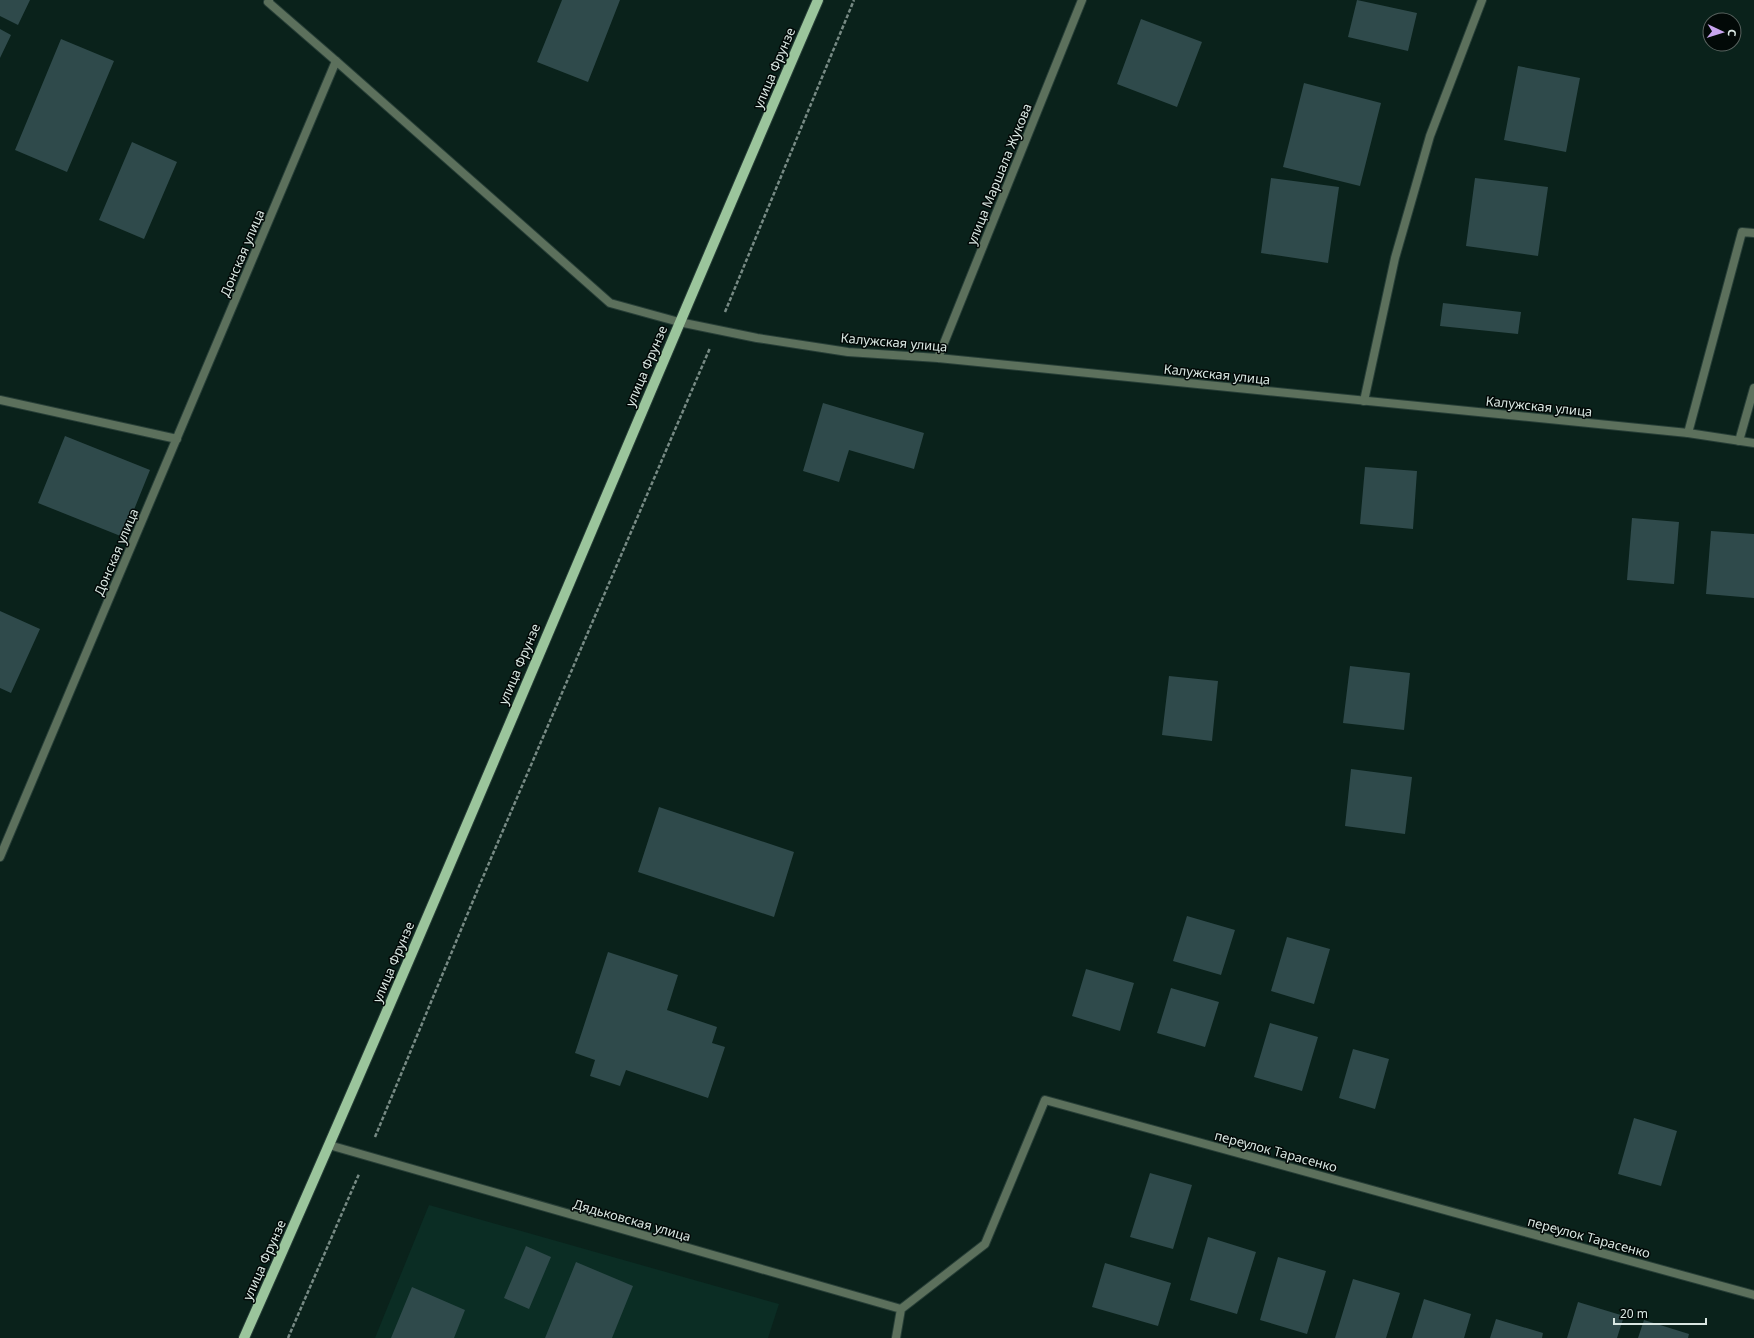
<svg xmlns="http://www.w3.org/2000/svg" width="1754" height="1338" viewBox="0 0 1754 1338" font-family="'Noto Sans',sans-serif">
<rect width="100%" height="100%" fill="#0a221b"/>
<!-- built -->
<path fill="#0b2d24" d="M429,1205l350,99 -11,34h-393z"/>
<!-- building -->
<path fill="#2f4a4b" d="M0,0h30l-12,25 -18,-9z
M562,0h58l-32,82 -51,-20z
M1357,0l60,13 -9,38 -60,-14z
M1141,19l61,23 -25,65 -60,-23z
M0,29l11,6 -11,23z
M61,39l53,22 -47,111 -52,-22z
M1518,66l62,12 -14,74 -62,-12z
M1304,83l77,20 -21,83 -77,-19z
M132,142l45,20 -33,77 -45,-19z
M1271,178l68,9 -11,76 -67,-10z
M1475,178l73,9 -10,69 -72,-10z
M1443,303l78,9 -3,22 -78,-8z
M823,403l101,30 -10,36 -65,-19 -10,32 -36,-11z
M65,436l85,34 -27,67 -85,-34z
M1365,467l52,4 -4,58 -53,-5z
M1632,518l47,4 -5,62 -47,-4z
M1711,531l43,3v64l-48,-4z
M0,611l40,18 -29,64 -11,-5z
M1350,666l60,7 -6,57 -61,-7z
M1169,676l49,5 -6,60 -50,-6z
M1351,769l61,8 -7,57 -60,-8z
M659,807l135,45 -20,65 -136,-45z
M1187,916l48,14 -14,45 -48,-14z
M1287,937l43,12 -16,55 -43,-13z
M608,952l70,23 -11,35 50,17 -5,16 13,4 -17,51 -82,-28 -6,16 -30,-10 5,-16 -20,-7z
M1086,969l48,14 -14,48 -48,-15z
M1171,988l48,14 -14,45 -48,-14z
M1270,1023l48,14 -16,54 -48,-14z
M1353,1049l36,10 -14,50 -36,-11z
M1634,1118l43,13 -16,55 -43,-12z
M1150,1173l42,12 -19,64 -43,-12z
M1208,1237l48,15 -19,62 -47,-14z
M526,1246l25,11 -22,52 -25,-11z
M1278,1257l48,14 -19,63 -47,-14z
M576,1262l57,24 -21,52h-67z
M1105,1263l66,20 -13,43 -66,-19z
M1353,1279l47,14 -14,45h-51z
M412,1287l53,23 -11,28h-63z
M1424,1299l47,15 -7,24h-52z
M1578,1302l46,14 -7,22h-50z
M1496,1319l47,14 -1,5h-52z
M1644,1320l45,14 -1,4h-50z"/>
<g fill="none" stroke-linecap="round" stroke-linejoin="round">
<!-- lane casing -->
<g stroke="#273e37" stroke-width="10">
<path id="lane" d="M269,0l-1,2 68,59
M1364,401l31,-143 35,-122 52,-136
M1688,433l54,-201 12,1
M1739,441l15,-53"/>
</g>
<!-- street casing -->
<g stroke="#273e37" stroke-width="10">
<path id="street" d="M938,358l144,-358
M0,400l177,39
M0,857l336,-796 274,242 69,19 78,16 91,14 90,6 750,75 66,10
M329,1145l572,164 -5,29
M901,1309l84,-65 60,-144 709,195"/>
</g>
<!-- primary casing -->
<g stroke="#273e37" stroke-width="12">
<path id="primary" d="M244,1338c197,-443 381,-892 574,-1338"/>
</g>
<!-- path -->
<path stroke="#778a84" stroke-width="2.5" stroke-dasharray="4 2" stroke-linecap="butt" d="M725,312l129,-312
M375,1137l105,-253 230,-536
M288,1338l71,-164"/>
<!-- lane -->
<use href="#lane" stroke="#5c705c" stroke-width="8"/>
<!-- street -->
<use href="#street" stroke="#5c705c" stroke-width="8"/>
<!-- primary -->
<use href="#primary" stroke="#9bc59c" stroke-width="10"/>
</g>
<g text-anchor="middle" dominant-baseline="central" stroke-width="3" stroke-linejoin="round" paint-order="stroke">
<!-- street labels -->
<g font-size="13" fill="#d9e7e2" stroke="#020907">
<text transform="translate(774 68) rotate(-67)">улица Фрунзе</text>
<text transform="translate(999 174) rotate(-68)">улица Маршала Жукова</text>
<text transform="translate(242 253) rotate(-67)">Донская улица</text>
<text transform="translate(894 342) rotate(5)">Калужская улица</text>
<text transform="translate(646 366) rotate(-67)">улица Фрунзе</text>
<text transform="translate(1217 374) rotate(6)">Калужская улица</text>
<text transform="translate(1539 406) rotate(6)">Калужская улица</text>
<text transform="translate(116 552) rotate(-67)">Донская улица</text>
<text transform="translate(519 664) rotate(-67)">улица Фрунзе</text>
<text transform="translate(393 962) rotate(-67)">улица Фрунзе</text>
<text transform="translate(1276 1151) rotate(15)">переулок Тарасенко</text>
<text transform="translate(632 1220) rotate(16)">Дядьковская улица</text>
<text transform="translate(1589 1237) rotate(15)">переулок Тарасенко</text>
<text transform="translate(264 1260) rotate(-66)">улица Фрунзе</text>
</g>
</g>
<!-- north arrow -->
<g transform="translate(1722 32) rotate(94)"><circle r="19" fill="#020907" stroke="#58625f"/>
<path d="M0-3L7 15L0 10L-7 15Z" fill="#c8a5ee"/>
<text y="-6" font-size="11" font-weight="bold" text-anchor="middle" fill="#d9e7e2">С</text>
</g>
<!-- scale -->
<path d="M1614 1318v6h92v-6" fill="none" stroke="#d9e7e2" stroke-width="2"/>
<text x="1620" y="1318" font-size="12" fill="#d9e7e2" stroke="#020907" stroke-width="3" paint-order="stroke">20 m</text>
</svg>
